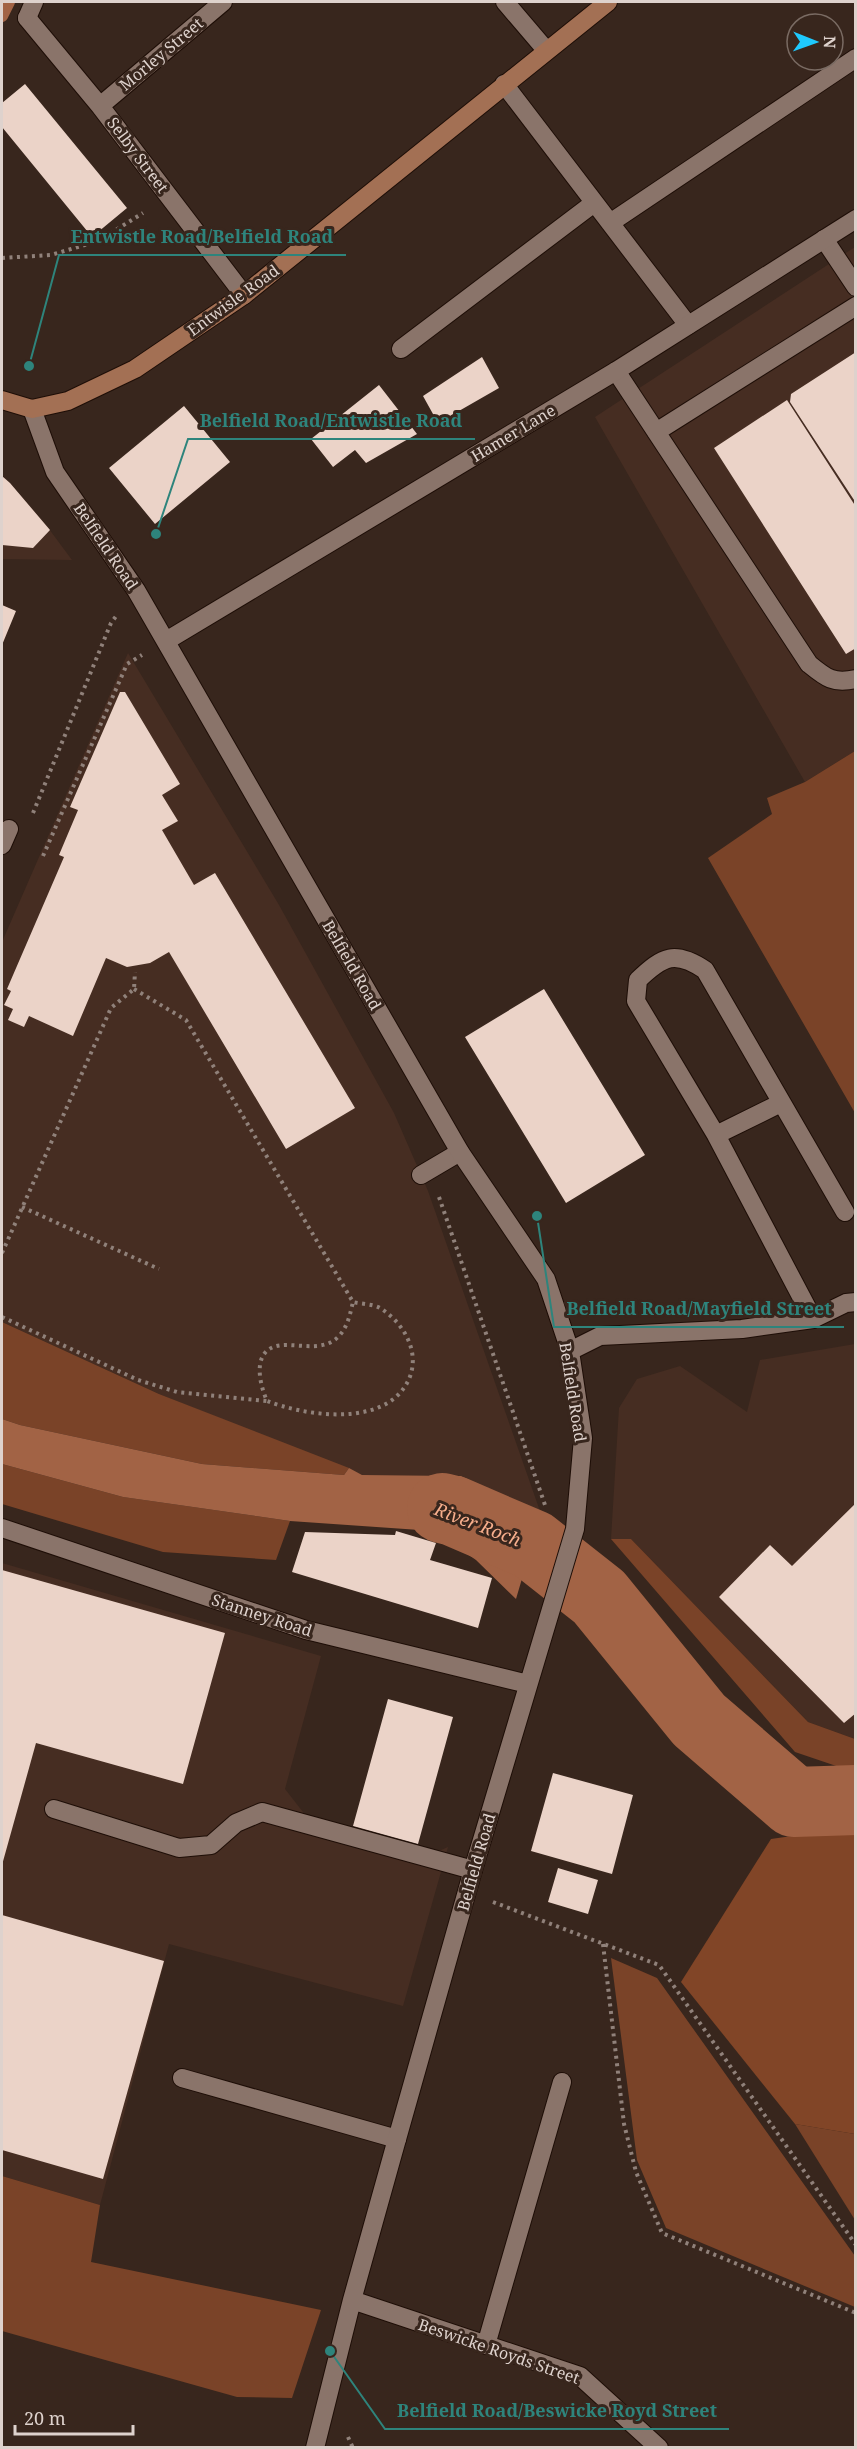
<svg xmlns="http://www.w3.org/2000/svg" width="857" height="2449" viewBox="0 0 857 2449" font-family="'Noto Serif',serif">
<rect width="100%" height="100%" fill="#38261d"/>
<!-- built -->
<path fill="#462d22" d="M855,247v504l-50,31 -210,-365z
M2,476l8,7 36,42 26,35 -70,-1z
M128,653l151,252 115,208 34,78 113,323 -80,-38 -99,-1 -203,-81 -157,-72v-380z
M855,1344v395l-47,-17 -177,-183h-20l8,-131 18,-29 43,-13 67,46 13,-52z
M2,1563l319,93 -36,133 25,32 113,37 25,-11 -45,159 -234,-62 -69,261 -98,-29z"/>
<!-- green -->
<path fill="#7a4328" d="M855,751v362l-147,-255 64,-44 -5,-16 38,-16z
M2,1322l157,72 190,74 -5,7 -142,-11 -182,-39 -18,-6z
M2,1464l121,33 167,24 -14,39 -113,-8 -161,-48z
M611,1539h20l177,183 47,17v31l-4,1 -56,-19z
M611,1958l46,20 198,278v51l-189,-79 -29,-68z
M795,2124l60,10v86z
M2,2176l98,29 -9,57 230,48 -29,88 -55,-1 -235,-66z"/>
<!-- forest -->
<path fill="#814527" d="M855,1827h1l-1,307 -60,-10 -114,-142 90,-143z"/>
<!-- water -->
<path fill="#a26345" d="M2,1419l18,6 182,39 142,11 5,-7 13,7 99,1 80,38 -25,85 -40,-39 -42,-29 -144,-10 -167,-24 -121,-33z"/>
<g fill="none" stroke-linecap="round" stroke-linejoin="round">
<!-- stream -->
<path stroke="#a26345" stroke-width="12" d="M2,16l7,-14"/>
<!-- river -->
<path stroke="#a26345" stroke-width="70" d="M442,1508l12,3 79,34 66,52 100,123 95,82 62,-2"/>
</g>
<!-- building -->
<path fill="#ebd3c8" d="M25,84l102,124 -35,29 -90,-110v-24z
M856,352v151l-66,-101 1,-8z
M482,357l17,31 -61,35 -15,-27z
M379,385l38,49 -51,29 -11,-13 -22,17 -22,-28z
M787,400l69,107v141l-10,6 -132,-206z
M184,406l46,56 -75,62 -46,-56z
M2,476l8,7 40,47 -17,18 -31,-3z
M2,605l14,6 -14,34z
M120,692h5l55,92 -18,11 16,26 -16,9 32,55 21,-12 140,235 -69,41 -117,-197 -19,11 -23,4 -21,-9 -33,78 -44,-20 -5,11 -16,-7 5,-11 -9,-4 7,-14 -4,-2 57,-132 -5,-2 19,-45 -8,-3z
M544,989l101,166 -79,48 -101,-166z
M856,1503v210l-12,10 -125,-126 51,-52 22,21z
M396,1531l40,12 -6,17 62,18 -14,50 -186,-56 13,-40 90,3z
M2,1570l223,63 -42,151 -147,-41 -34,122z
M388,1699l65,18 -35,127 -65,-18z
M553,1773l80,22 -21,79 -81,-23z
M558,1868l40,12 -10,34 -40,-12z
M2,1915l162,46 -61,218 -101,-29z"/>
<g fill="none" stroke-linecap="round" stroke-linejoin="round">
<!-- service casing -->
<g stroke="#1e0e07" stroke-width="20">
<path id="service" d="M27,18l7,-16
M504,84l184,241
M610,223l246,-165
M824,239l32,48
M401,349l193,-146
M616,371l193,293c17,14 24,20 47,15
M656,432l200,-126
M716,1135l65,-32
M421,1175l39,-23
M813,1319l-97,-184 -80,-134 2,-21c25,-24 37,-30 67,-10l140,242
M54,1809l125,39 32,-3 25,-22 26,-11 211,58
M182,2078l215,61"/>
</g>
<!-- minor casing -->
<g stroke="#1e0e07" stroke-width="20">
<path id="minor" d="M505,2l41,48
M27,18l73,88 144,189
M100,106l123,-104
M32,409l23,63 81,118 324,562 86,127 24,72 13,87 -8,91 -102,341 -76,269 -45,161 -37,148
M166,641l450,-270 240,-152
M2,845l7,-16
M570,1351l30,-15 142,-7 71,-10 33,-16 10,-1
M2,1528l304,102 222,54
M352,2300l228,76 79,72
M486,2345l76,-263"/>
</g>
<!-- secondary casing -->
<g stroke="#1e0e07" stroke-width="20">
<path id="secondary" d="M2,400l30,9 36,-8 67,-32 109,-74 364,-293"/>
</g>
<!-- path -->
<path stroke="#90817a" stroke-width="4" stroke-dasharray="3 4.5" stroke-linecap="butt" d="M2,258l49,-3 47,-14 45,-28
M33,813l78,-190 6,-8
M43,856l84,-192 15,-9
M134,989l52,31 167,282c8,2 20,2 27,6 30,19 46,57 19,86 -30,31 -96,21 -132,7 -9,-21 -16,-56 19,-56 18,0 39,6 53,-9 9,-10 11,-22 14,-34
M439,1197l106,308
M22,1207l137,62
M2,1253l109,-245 23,-19 1,-17
M2,1317l136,63 39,12 90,9
M493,1902l166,63 197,280
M603,1944l21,180 12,48 26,61 194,80
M348,2437l5,11"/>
<!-- service -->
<use href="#service" stroke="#8a746a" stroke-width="18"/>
<!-- minor -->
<use href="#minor" stroke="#8a746a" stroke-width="18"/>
<!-- secondary -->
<use href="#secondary" stroke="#a37054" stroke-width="18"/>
</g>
<g text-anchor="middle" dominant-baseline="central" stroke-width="6" stroke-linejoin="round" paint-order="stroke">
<!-- street labels -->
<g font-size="16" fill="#ded2cd" stroke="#38261d">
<text transform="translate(161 54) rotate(-40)">Morley Street</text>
<text transform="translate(138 155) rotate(53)">Selby Street</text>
<text transform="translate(233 300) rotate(-36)">Entwisle Road</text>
<text transform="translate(513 433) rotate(-31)">Hamer Lane</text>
<text transform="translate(106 546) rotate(56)">Belfield Road</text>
<text transform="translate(352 965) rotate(60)">Belfield Road</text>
<text transform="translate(573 1392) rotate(81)">Belfield Road</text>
<text transform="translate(262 1615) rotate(18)">Stanney Road</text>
<text transform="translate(476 1862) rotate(-74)">Belfield Road</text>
<text transform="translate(499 2351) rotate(19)">Beswicke Royds Street</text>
</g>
<!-- water labels -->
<g font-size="18" font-style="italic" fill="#f7ae8c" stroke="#38261d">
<text transform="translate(478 1524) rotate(21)">River Roch</text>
</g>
</g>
<!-- callouts -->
<path fill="none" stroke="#2e847c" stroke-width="2" d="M29 366L59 255H346M156 534L188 439H475M537 1216L554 1327H844M330 2351L385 2429H729"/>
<g fill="#2e847c" stroke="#38261d" stroke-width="2">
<circle cx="29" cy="366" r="6"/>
<circle cx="156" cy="534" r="6"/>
<circle cx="537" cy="1216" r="6"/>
<circle cx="330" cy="2351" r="6"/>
</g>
<g font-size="18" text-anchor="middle" font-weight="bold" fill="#2e847c" stroke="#38261d" stroke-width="6" stroke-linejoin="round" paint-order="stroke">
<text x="202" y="243">Entwistle Road/Belfield Road</text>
<text x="331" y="427">Belfield Road/Entwistle Road</text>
<text x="699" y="1315">Belfield Road/Mayfield Street</text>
<text x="557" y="2417">Belfield Road/Beswicke Royd Street</text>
</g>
<!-- border -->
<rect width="857" height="2449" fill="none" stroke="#ded2cd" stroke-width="6"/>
<!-- north arrow -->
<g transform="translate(815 42) rotate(91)"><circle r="28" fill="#38261d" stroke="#7a6b63" stroke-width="1.5"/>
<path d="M0-4.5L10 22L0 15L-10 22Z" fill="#1fc9fd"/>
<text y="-9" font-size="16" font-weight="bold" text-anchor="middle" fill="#ded2cd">N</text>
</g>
<!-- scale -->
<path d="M15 2425v9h118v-9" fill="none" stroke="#ded2cd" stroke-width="3"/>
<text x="24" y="2425" font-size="18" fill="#ded2cd" stroke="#38261d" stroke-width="4.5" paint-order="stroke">20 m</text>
</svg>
